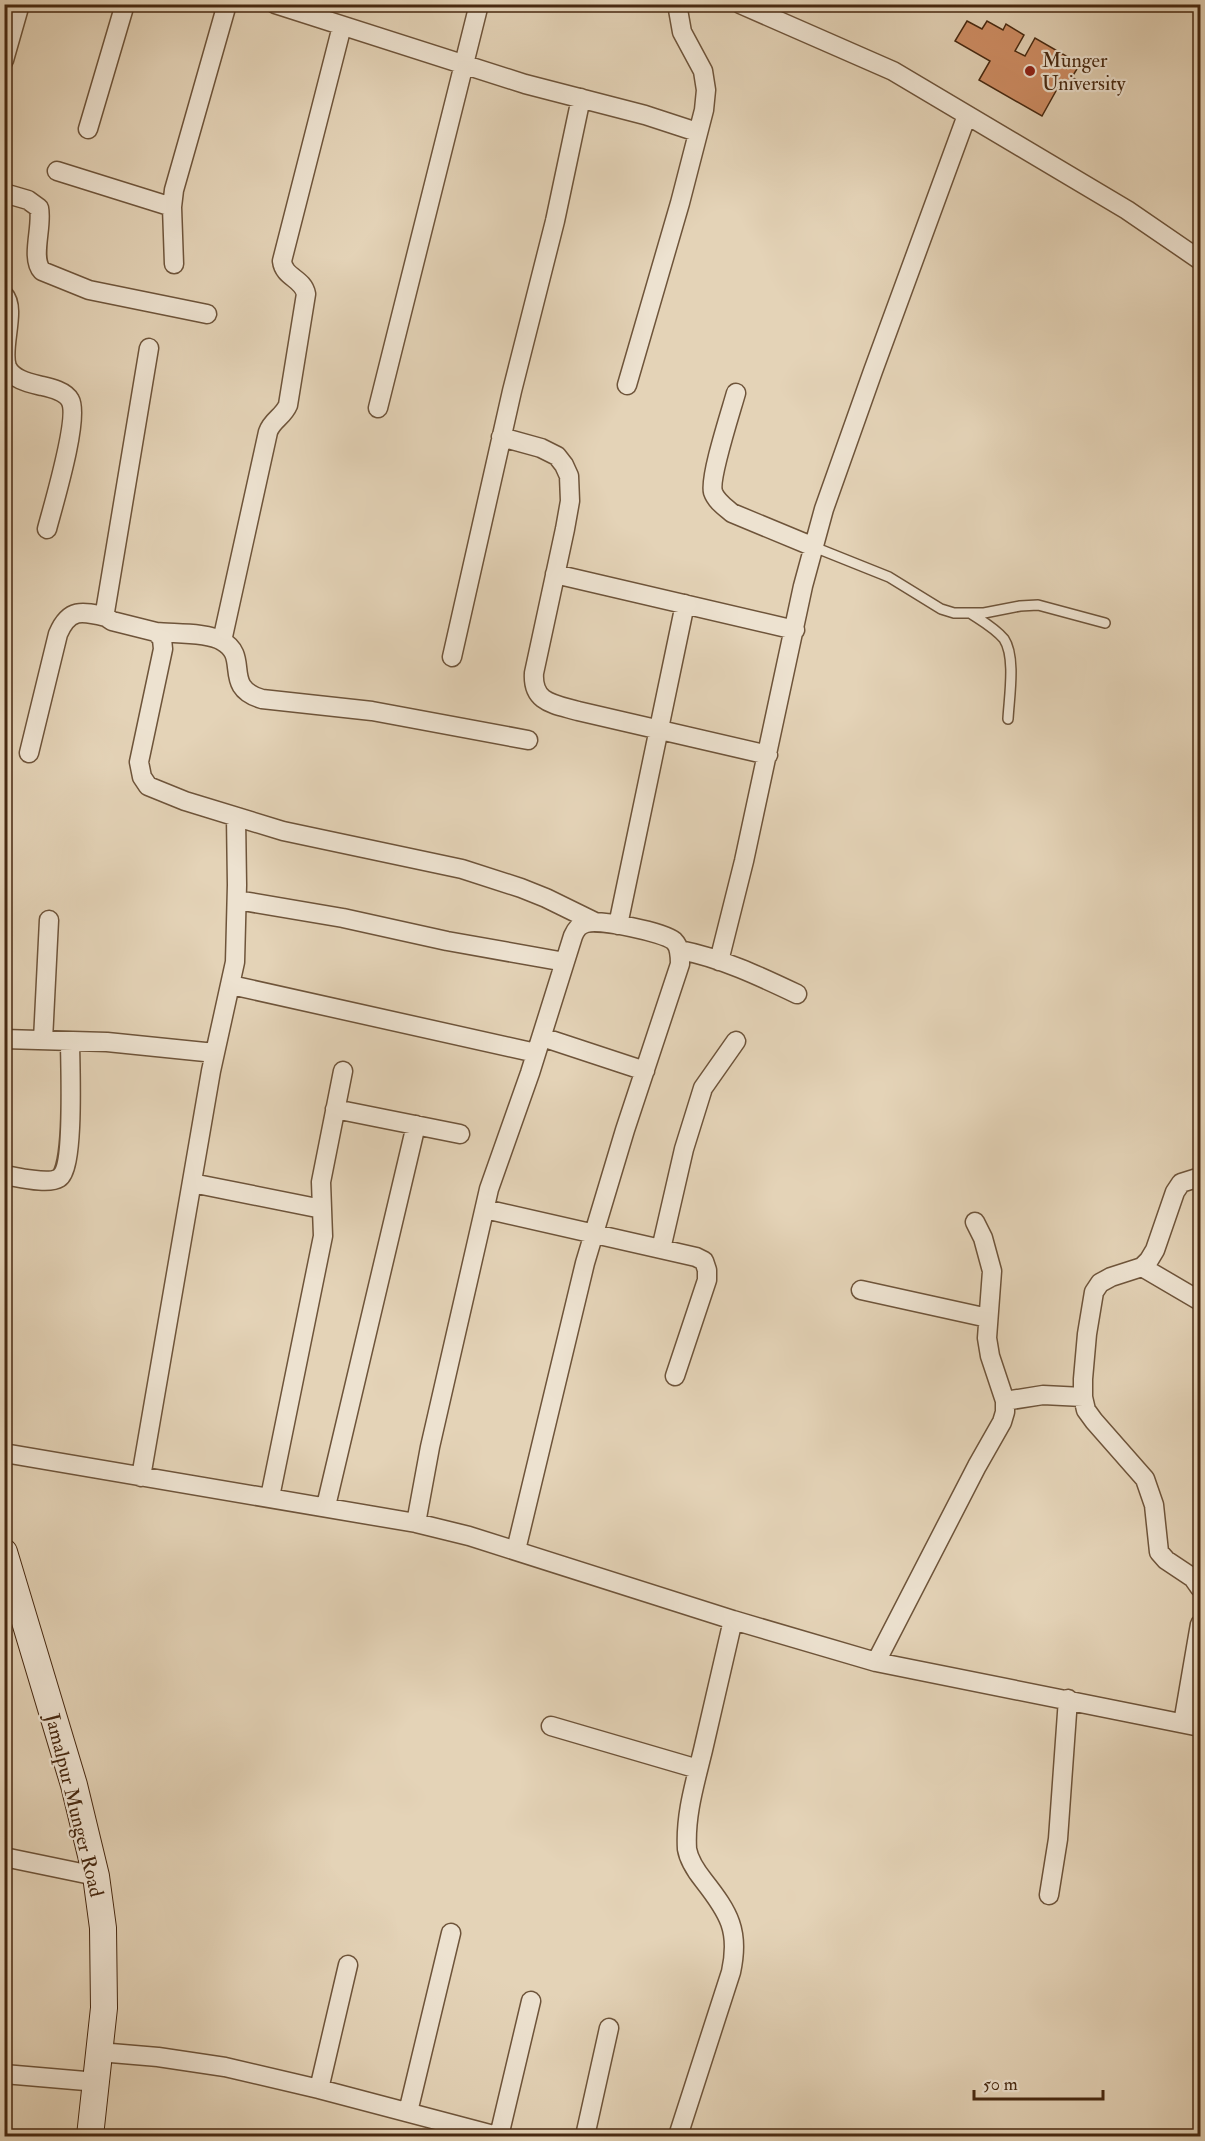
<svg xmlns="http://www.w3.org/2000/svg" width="1205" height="2141" font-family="'IM FELL Double Pica',serif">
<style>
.building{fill:#cf8e65;stroke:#472911;stroke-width:1.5}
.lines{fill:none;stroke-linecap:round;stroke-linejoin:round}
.lane-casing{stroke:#6e543a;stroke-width:12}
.street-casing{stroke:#6e543a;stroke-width:21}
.secondary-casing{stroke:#472911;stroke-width:28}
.lane{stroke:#ede2d0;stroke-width:9}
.street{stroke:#ede2d0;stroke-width:18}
.secondary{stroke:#ede2d0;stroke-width:26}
.poi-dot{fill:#8f2418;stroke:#ede2d0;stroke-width:2}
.labels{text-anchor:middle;stroke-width:4.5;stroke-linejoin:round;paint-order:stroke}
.poi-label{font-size:20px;fill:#472911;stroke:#ede2d0;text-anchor:start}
.street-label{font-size:20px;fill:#472911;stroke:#ede2d0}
</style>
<rect width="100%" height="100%" fill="#e4d3b7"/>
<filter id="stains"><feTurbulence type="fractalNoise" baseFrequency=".00333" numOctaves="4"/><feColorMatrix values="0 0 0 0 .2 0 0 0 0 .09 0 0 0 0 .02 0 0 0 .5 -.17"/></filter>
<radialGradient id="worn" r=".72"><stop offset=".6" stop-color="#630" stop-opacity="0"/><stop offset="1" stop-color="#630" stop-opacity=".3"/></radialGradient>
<path class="building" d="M967,21L982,29L987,21L1003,30L1006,24L1024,35L1015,51L1025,56L1035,38L1080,64L1072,77L1078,81L1073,89L1061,82L1042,116L979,80L990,61L955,41Z"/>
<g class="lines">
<g class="lane-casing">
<path id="lane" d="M814,547L889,577L941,609L954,613H984L1020,606L1038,605L1105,623
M970,613C982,621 995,628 1004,639C1016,657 1009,698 1008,719"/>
</g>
<g class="street-casing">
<path id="street" d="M275,4L525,84L645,115L697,132
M740,4L893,71L1127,210L1200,260
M4,60L20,4
M88,129L125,4
M57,171L172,207
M4,193L28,200L39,208C43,226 30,258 42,271L89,290L207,314
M174,264L172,207L174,190L227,4
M4,295C17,309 0,348 7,367C13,380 30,383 42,386C51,388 65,391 70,400C80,417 53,506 47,529
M149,348L105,612L106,617L112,621L156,632L162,639L163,649L139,762L142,777L148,786L185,801L283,831L462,869L521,888L546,898L595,922
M627,385L680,203L704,110L706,90L703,71L682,32L677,4
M736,393C731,411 709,478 713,492C716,501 725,507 732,513L814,547
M378,408L479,4
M501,437L541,448L557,456L564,465L569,476L570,501L565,529L534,673C532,703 554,704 578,711L768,755
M555,574L795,630
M156,632C173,634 207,632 222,641C251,657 221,687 262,699L372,711L528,740
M222,641L268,432C272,420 283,417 288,405L306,294C303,278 284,278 282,261L342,26
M452,657L512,391L555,221L581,98
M29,753L58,634C69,608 82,611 106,617
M237,900L343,918L447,941L565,962
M618,925L685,604
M680,950C721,958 759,976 797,994
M719,961L744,861L803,586L824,509L873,371L967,115
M231,985L536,1053
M542,1037L645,1071
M4,1039L107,1042L215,1053
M43,1040L49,920
M335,1109L460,1134
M4,1175C18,1177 48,1185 59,1178C75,1168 70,1063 70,1041
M1200,1177L1181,1183L1175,1192L1155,1250L1149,1260L1142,1267L1111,1277L1100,1283L1094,1292L1087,1334L1083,1379V1397L1086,1410L1094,1421L1145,1479L1154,1505L1159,1552L1166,1560L1193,1578L1200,1588
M192,1183L322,1209
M485,1209L696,1257L704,1261L707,1270V1280L675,1376
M661,1249L684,1149L703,1088L736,1041
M1142,1267L1200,1301
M861,1290L988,1318
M1005,1401L1043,1395L1083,1397
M4,1453L416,1523L469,1536L733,1620L876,1662L1200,1727
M141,1477L211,1071L235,962L237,885L236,817
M270,1497L323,1236L321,1182L343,1071
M326,1506L416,1125
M416,1523L430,1447L489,1189L530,1073L573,936C576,929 579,925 586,923C600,919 663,932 674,941C680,947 680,956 680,964L625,1130L585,1263L516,1550
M876,1662L977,1466L1002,1422L1005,1412V1401L990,1356L987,1338L992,1271L983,1238L975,1222
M1183,1723L1200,1624
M551,1726L698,1769
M4,1857L96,1876
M1049,1895L1058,1839L1068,1699
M99,2052L158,2057L225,2067L319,2089L497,2136
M4,2074L97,2082
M319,2089L348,1965
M408,2112L451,1933
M499,2136L531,2001
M585,2136L609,2028
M678,2136L731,1972C740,1931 729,1913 704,1881C696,1871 689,1861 687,1849C685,1815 695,1783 703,1750C713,1707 723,1663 733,1620"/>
</g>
<g class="secondary-casing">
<path id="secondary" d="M4,1552L74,1785L96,1876L103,1928L104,2008L90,2136"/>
</g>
<use href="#lane" class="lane"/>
<use href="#street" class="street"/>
<use href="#secondary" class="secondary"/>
</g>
<circle class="poi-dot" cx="1030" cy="71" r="6"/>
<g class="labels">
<g class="poi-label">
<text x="1042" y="67">Munger<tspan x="1042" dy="23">University</tspan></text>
</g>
<g class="street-label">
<text transform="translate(75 1805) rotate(76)" y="7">Jamalpur Munger Road</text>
</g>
</g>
<rect width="1205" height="2141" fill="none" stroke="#e4d3b7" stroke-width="24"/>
<rect x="6" y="6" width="1193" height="2129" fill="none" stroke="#472911" stroke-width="3"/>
<rect x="12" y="12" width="1181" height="2117" fill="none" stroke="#472911" stroke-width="1.5"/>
<path d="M974 2090v9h129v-9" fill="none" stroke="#472911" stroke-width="3"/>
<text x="983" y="2090" font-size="18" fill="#472911" stroke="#ede2d0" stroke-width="4.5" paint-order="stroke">50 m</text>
<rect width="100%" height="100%" filter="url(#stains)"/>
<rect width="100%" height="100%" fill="url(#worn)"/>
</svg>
